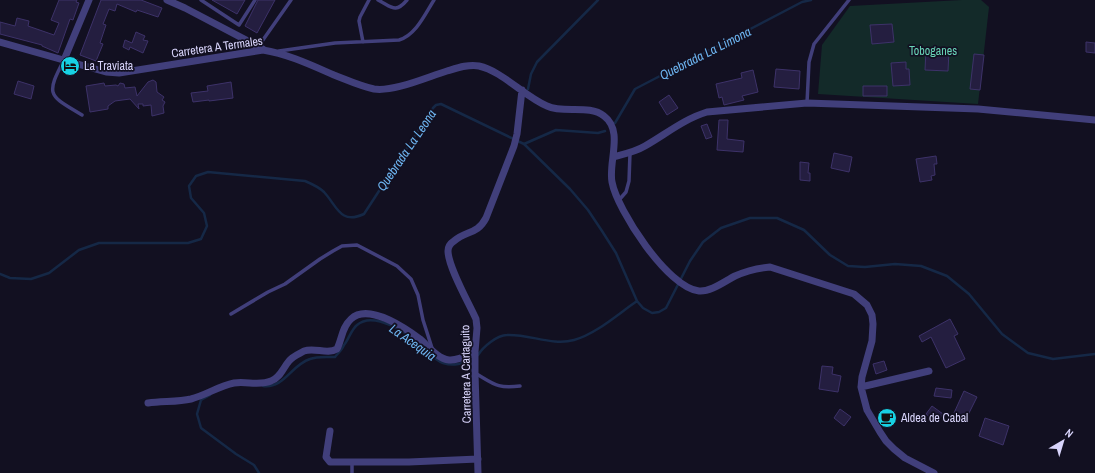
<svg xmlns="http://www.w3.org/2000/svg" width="1095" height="473" font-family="'Archivo Narrow',sans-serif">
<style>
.green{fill:#132a29}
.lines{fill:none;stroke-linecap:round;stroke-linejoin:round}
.stream{stroke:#152846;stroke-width:2.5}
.building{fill:#241e40;stroke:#3d3269}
.service{stroke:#413f7b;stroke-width:3.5}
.minor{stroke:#413f7b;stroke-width:7}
.labels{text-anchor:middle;stroke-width:3.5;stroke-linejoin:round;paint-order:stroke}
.street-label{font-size:12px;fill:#d8d4fb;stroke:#121021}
.park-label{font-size:12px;fill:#68d3b7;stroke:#121021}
.poi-label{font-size:12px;fill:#d8d4fb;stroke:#121021;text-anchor:start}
.water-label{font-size:13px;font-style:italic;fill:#6db4f0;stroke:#121021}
</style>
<rect width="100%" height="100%" fill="#121021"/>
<path class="green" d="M962,0H981L989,7L978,104L818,94L822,45L850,6Z"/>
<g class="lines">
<path class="stream" d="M528,89L531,74L537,62L598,0
M615,123L635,89L802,2L811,0
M524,144L556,130L598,133L605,131
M0,274L10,278L31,279L49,273L79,250L99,243H188L201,239L207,226L204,213L191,198L189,186L196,176L208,172L305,181C312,184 319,187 324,192C337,206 340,225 364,214L433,108L436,105L441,104L524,144L570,189L588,210L602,231L616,253L637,301L643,308L652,313L659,312L666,308L690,261L703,242L721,228L750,218H777L804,230L830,255L848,266L865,267L895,264L921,266L947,276L969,294L1002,334L1028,353L1053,359L1095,354
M478,355C483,347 497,335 507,335C530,334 552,346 574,340C596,334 618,314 637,301
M263,386C284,389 291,365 310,359C317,356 327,357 335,357C338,353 342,350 344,345C349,339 351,330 357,325C374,310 409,334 422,346C429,352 434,360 443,363C453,366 461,364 470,361
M210,395L201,400L197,414L201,428L236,454L254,465L259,473"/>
</g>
<path class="building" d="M59,0H77L76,2L79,3L73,20L70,19L58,53L42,46V45L0,34V22L15,26L17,18L29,21L28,26L54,35L59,23L51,20Z
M101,0H141L162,8L158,17L137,10L136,12L117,4L115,11L109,9L103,24L106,25L100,43L103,44L96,61L80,55Z
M212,0H245L237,14Z
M258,0H275L257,33L245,26Z
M892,24L894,42L872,44L870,25Z
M136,32L145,36L143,40L148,41L143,53L130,47L129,50L123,47L125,40L132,43Z
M1086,42L1095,43V53L1086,52Z
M926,49L949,50L948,71L925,70Z
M974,54L984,55L980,90L970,89Z
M906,62V69H909L910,85L893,86L891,63Z
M776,69L800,71L799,89L774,87Z
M753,70L758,92L742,96L744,100L724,105L722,97L719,98L716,84L742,78L741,73Z
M153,80L156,82L157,92L164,97L162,100L165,102L163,106L164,113L152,116L151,105L143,106V104H138L139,109L130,99L115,101L108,106V109L90,112L86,86L104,83L105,86L116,85L118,86L120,83L124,84L125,88L135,87L137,96L148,82Z
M18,81L34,86L31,99L14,94Z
M231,82L233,98L209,101V100L193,102L191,93L208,91L207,86Z
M863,86H887V96H863Z
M669,95L678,108L667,115L659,102Z
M719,120H728L727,139L744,141L743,152L717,150Z
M707,124L712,137L706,139L701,126Z
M834,153L852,157L849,172L831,168Z
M936,156L937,164H934L935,175L931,176L932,180L920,182L916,159Z
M800,162L809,163L808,173H810V181L800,180Z
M950,319L958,334L954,336L965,359L946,368L931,337L922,342L919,336Z
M884,361L887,370L876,374L873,364Z
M822,366L833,367L832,374L841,376L838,392L819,389Z
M936,388L952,390L951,398L934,396Z
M964,391L977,397L966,419L954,413Z
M932,406L943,414L937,422L926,414Z
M840,409L851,417L844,426L834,418Z
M985,418L1009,426L1003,445L979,436Z"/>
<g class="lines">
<path class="service" d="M201,0L239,25L255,0
M378,0C392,7 395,14 407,0
M363,42L359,21L360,17L369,0
M258,47L291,0
M279,51L335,43L399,40C416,35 425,14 434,0
M64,60C45,96 49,95 82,115
M807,103L809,62L814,44L849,0
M619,200L626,192L629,181L630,153
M231,314L268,292L285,284L320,259L333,251L342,246L357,245L397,266L411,279L418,295L423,320L432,348
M475,373C494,384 497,389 520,386
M352,473V463"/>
<path class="minor" d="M167,0L185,8L263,49
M0,42L106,72L119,73L263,50C288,54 311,65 334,75C347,80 360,86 374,89C394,92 427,77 447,71C457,68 468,64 479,66C502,71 525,97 547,106C564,114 589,104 604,116C624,131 608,162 612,182C617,210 668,288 699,291C711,292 725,281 735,276C746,271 758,268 770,267L854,294L867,305L872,315L873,324L872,341L862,377L861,387L867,410L880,432L886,441L894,449L905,458L934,473
M64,60L89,0
M613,157C624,154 635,152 645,146C666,134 684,119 707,112L807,103L978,109L1095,120
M861,387L929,371
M148,403C162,401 178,402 191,399C206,395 219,386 234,383C246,381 260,386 271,381C280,378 283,368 289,361C293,356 299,354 304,351C315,347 327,355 337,349C342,339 342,327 351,319C368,303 405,328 420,339C428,346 438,359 449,360C458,361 468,355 475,352
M330,431L326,457L330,462H409L478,459
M478,473L475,373V352L477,328L476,319C469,303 448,267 448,251C448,247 451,243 454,241C467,230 477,235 486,218L514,146L517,134L522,90"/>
</g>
<defs>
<g id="hotel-disc" transform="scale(1)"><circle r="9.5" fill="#17d1e3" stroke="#121021"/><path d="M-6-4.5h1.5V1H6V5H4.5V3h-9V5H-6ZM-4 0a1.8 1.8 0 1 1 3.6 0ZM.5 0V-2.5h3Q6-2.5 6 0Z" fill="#111"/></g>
<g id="cafe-disc" transform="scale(1)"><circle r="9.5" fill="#17d1e3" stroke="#121021"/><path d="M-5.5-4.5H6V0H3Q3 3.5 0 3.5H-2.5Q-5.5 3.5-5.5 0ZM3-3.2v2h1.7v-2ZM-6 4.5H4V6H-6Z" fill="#111"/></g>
</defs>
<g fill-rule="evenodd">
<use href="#hotel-disc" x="70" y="66"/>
<use href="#cafe-disc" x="887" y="418"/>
</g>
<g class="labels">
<g class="street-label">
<text transform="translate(217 47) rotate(-8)" y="4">Carretera A Termales</text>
<text transform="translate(466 374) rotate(-91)" y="4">Carretera A Cartaguito</text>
</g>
<g class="park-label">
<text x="933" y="55">Toboganes</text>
</g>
<g class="poi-label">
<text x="84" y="70">La Traviata</text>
<text x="901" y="422">Aldea de Cabal</text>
</g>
<g class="water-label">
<text transform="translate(705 53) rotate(-27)" y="5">Quebrada La Limona</text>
<text transform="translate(406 150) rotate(-56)" y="5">Quebrada La Leona</text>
<text transform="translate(413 342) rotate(35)" y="5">La Acequia</text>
</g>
</g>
<g transform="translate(1063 441) rotate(38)" stroke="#121021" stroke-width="3" paint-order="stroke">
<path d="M0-3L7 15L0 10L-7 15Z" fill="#d8d4fb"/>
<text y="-6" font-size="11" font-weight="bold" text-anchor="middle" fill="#d8d4fb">N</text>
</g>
</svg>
